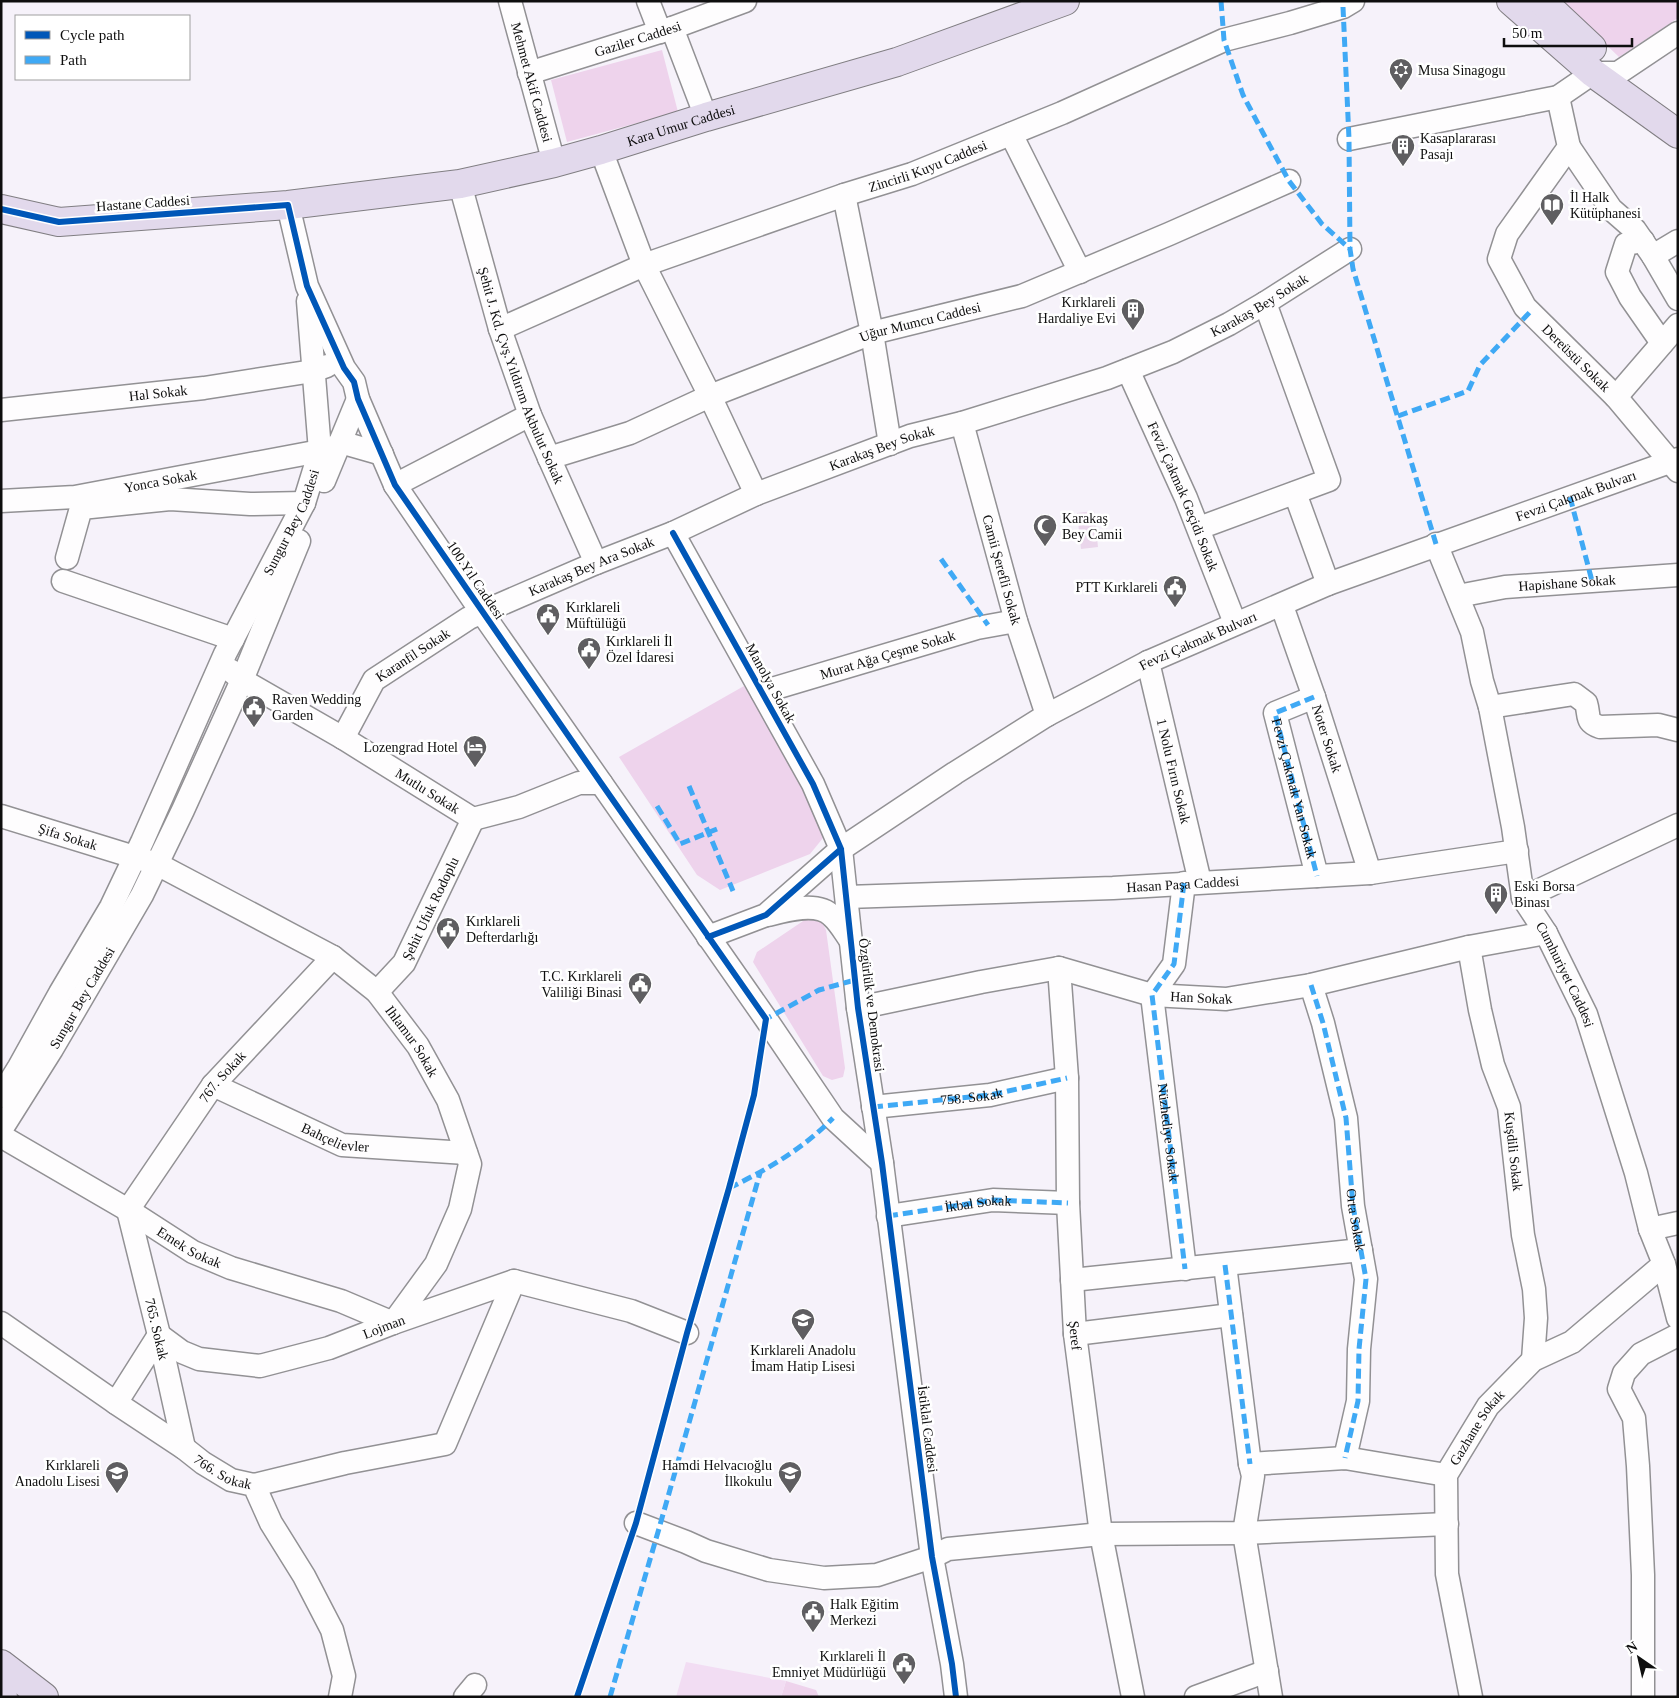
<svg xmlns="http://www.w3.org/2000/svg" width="1679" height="1698" font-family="'Times New Roman',serif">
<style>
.green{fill:#eed3ec}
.cemetery{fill:#ead6eb}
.pitch{fill:#f2ddf3}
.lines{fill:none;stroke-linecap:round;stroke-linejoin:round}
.minor-casing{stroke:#929194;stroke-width:25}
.major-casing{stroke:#807e82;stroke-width:30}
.minor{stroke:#fefdfe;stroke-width:22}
.major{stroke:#e2d9ec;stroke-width:28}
.quiet{stroke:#3fa9f5;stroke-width:5;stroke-dasharray:10 5;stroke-linecap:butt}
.cycleway-casing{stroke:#fff;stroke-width:9}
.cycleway{stroke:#0057b8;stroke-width:6}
.labels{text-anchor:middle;stroke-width:5;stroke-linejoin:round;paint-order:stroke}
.street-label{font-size:14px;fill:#0e0e0e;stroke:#fff}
.poi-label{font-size:14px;fill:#0e0e0e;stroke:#fff;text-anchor:start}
</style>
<rect width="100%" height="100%" fill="#f6f2fa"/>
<path class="green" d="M1561,1H1678V18L1619,57Z
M662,50L678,112L567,142L551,80Z
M744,686C772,731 812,785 823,838L810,854L720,890L697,875L619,757Z
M809,917L820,919L826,930L845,1068L843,1077L832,1080L823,1076L753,962L757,952Z
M786,1681L816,1690L819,1697H781Z"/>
<path class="cemetery" d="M1094,511L1098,547L1081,549L1077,513Z"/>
<path class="pitch" d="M686,1662L786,1681L781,1697H676Z"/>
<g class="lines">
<g class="minor-casing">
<g id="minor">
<path id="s1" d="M510,1L554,163"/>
<path d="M648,1L660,32"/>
<path d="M672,28L706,117"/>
<path id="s2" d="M529,73L672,28L745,1"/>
<path id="s3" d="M1558,97L1569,147L1507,234L1499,259L1525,307L1616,397L1678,471"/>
<path d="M1011,134L1080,272"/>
<path d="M1349,139L1558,97L1593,73H1618L1678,33"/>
<path d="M1569,147L1611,209L1635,230L1653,256"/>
<path d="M601,150L644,265L710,396L756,494"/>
<path id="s4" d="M460,184L500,329L530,415L596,563"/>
<path d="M844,195L872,333L890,444"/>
<path d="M288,205L307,286L344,368L354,382L358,399L395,485L485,617L766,1019L833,1118L882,1163"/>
<path d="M1643,241L1626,244L1617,272L1630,297L1662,343"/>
<path d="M1678,241L1653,256L1678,299"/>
<path id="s5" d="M500,329L644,265L844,195L912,174L1062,113L1224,40L1290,23L1343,7L1353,1"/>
<path id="s6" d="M1128,370L1186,498L1235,623"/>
<path d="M1616,397L1678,325"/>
<path id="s7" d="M1,410L204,388L313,371L327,366"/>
<path id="s8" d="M962,423L1016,621L1047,715"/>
<path d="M340,442L382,454"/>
<path id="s9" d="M549,458L630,433L710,396L872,333L1022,296L1169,234L1289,181"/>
<path d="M324,481L358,399"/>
<path d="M395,485L530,415"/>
<path d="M1295,493L1328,584"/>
<path id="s10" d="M1,501L75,497L320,451"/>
<path d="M1199,528L1329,480L1265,303"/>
<path d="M673,533L813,784L841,849L858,1008L882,1163L932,1557L952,1664L956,1697"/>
<path id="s11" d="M1436,544L1472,632L1482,681L1490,707L1513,827L1523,898L1546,933L1586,1014L1636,1173L1650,1229L1664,1264L1678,1318"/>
<path d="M67,558L81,508L170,499L250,504L304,503"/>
<path d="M63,581L233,639"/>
<path id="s12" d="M1458,596L1505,587L1678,575"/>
<path id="s13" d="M1282,606L1314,697L1370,873"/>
<path id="s14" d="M1148,662L1200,882"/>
<path id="s15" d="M230,670L242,680L343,738L473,819L519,807L579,783H601"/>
<path id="s16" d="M762,692L977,628L1016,621"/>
<path id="s17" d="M1314,697L1275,713L1317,876"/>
<path d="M1490,707L1574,694L1586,703C1590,716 1585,722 1600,727L1658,725L1678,730"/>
<path id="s18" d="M343,738L374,680L469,618L596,563L673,533L756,494L910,436L962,423L1107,378L1173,352L1229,324L1265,303L1350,249"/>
<path id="s19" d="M1,816L157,864L333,957L377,992L418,1046L448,1100L470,1164L460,1209L436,1264L393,1323"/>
<path id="s20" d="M1184,883L1174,964L1152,995L1185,1269"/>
<path id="s21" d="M847,897L1113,888L1370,873L1517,851"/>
<path d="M1523,898L1678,825"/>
<path d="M768,915C786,910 818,901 832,916C840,923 845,933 851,941"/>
<path id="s22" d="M708,937L766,915L841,849L955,773L1047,715L1148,662L1328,584L1678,459"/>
<path id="s23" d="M1469,947L1480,1010L1493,1065L1509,1107L1523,1235L1534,1289L1536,1318L1533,1360"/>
<path id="s24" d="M1059,968L1067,1078L1068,1203L1075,1334L1101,1534L1133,1697"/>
<path d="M1311,985L1323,1023L1346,1118L1353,1206L1366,1279L1359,1349L1358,1401L1345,1458"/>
<path id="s25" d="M377,992L404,963L473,819"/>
<path id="s26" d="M858,1008L981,982L1059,968L1152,995L1226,999L1311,985L1469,947L1546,933"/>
<path id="s27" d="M213,1085L342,1145L466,1153"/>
<path id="s28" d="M1,1096L19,1067L60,993L111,907L142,842L225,654L304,503L320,451L308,301"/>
<path d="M873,1107L990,1095L1067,1078"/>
<path id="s29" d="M1,1130L52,1049L142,895L183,810L242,680L299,541"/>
<path id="s30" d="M1,1136L128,1210L193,1252L231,1268L341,1301L393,1323"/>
<path d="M888,1216L993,1200L1068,1203"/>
<path d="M1650,1229L1678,1223"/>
<path d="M1225,1265L1250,1464"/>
<path d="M1072,1280L1361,1250"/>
<path id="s31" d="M1,1323L116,1403L184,1448L203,1463L231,1480L254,1485L271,1523L304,1576L332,1630L344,1676L340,1697"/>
<path d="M1075,1334L1231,1315"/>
<path id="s32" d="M116,1403L159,1335L182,1352L199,1359L260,1366L329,1348L393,1323L514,1281L631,1311L687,1333"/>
<path id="s33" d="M184,1448L159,1335L128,1210L213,1085L333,957"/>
<path d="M254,1485L345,1463L445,1444L514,1281"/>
<path d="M636,1523L686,1542L706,1551L769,1570L824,1578L877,1575L932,1557L948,1549L1101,1534L1244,1533L1447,1524"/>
<path d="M465,1697L475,1685"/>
<path d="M1196,1697L1267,1671"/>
<path d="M1271,1697L1244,1533L1253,1476L1250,1464L1345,1458L1446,1475"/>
<path id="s34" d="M1471,1697L1447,1574L1446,1475L1488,1406L1533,1360L1572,1342L1664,1264"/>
<path d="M1643,1697V1575L1638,1466L1634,1418L1619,1389L1624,1373L1641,1354L1678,1335"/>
</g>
</g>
<g class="major-casing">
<g id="major">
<path d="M1511,1L1593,73L1678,134"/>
<path d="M1542,1L1592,48"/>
<path id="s35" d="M1,209L59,222L288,205L460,184L554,163L601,150L706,117L897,62L1065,1"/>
<path d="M1,1664L44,1697"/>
<path d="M1,1695L3,1697"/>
</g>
</g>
<use href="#minor" class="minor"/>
<use href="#major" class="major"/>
<g class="quiet">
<path d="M1221,1L1224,40L1243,95L1263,133L1289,181L1322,224L1350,249"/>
<path d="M1343,7L1349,139L1350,249L1353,269L1436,544"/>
<path d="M1398,416L1468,391L1480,365L1530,312"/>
<path d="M1570,497L1592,581"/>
<path d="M941,559L988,625"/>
<path d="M1314,697L1275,713L1317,876"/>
<path d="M689,786L733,891"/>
<path d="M657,806L680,844L717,829"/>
<path d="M1184,883L1174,964L1152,995L1185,1269"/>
<path id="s36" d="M1311,985L1323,1023L1346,1118L1353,1206L1366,1279L1359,1349L1358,1401L1345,1458"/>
<path d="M765,1023L766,1019L819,990L855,980"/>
<path id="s37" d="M873,1107L990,1095L1067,1078"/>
<path d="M729,1188C767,1170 804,1148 833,1118"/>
<path id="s38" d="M888,1216L993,1200L1068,1203"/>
<path d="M1225,1265L1250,1464"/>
<path d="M610,1697L658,1532L760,1173"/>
</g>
<g class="cycleway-casing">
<path id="cycleway" d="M1,209L59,222L288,205L307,286L344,368L354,382L358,399L395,485L601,783L766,1019L754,1095L729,1188L687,1333L636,1523L577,1697
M673,533L813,784L841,849L858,1008L882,1163L932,1557L952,1664L956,1697
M708,937L766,915L841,849"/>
</g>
<use href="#cycleway" class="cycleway"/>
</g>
<defs>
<g id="synagogue-pin" transform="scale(1.25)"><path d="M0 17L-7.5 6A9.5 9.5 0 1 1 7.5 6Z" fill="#5f5e61" stroke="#fff"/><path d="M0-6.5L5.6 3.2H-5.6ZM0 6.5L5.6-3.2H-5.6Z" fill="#fff"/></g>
<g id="building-pin" transform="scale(1.25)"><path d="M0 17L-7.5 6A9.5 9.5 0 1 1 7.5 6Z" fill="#5f5e61" stroke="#fff"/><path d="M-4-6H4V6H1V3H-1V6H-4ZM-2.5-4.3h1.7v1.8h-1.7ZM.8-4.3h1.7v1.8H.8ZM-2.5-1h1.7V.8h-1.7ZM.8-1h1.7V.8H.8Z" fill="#fff"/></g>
<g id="library-pin" transform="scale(1.25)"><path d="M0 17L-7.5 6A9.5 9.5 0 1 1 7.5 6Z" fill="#5f5e61" stroke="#fff"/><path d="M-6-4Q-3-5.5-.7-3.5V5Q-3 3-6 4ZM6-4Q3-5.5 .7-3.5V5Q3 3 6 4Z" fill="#fff"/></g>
<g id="mosque-pin" transform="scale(1.25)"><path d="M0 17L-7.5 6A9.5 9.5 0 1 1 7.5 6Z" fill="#5f5e61" stroke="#fff"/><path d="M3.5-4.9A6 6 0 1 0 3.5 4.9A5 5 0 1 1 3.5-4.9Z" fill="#fff"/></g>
<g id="civic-pin" transform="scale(1.25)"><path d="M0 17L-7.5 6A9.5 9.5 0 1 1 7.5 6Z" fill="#5f5e61" stroke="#fff"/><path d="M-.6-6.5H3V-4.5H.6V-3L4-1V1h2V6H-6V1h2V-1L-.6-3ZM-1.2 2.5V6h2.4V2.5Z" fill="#fff"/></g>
<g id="hotel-pin" transform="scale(1.25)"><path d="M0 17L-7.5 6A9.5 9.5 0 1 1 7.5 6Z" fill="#5f5e61" stroke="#fff"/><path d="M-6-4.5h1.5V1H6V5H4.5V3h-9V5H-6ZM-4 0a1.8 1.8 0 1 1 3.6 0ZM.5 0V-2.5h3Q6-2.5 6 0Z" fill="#fff"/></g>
<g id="school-pin" transform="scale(1.25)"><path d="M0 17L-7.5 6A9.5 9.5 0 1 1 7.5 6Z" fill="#5f5e61" stroke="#fff"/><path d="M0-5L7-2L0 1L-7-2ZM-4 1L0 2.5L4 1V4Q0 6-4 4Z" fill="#fff"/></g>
</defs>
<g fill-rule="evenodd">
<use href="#synagogue-pin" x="1401" y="70"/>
<use href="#building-pin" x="1403" y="146"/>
<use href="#library-pin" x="1552" y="205"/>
<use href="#building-pin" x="1133" y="310"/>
<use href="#mosque-pin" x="1045" y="526"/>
<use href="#civic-pin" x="1175" y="587"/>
<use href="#civic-pin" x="548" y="615"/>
<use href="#civic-pin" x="589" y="649"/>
<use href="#civic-pin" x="254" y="707"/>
<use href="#hotel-pin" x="475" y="747"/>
<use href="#building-pin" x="1496" y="894"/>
<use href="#civic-pin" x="448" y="929"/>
<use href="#civic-pin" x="640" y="984"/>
<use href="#school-pin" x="803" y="1320"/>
<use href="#school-pin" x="117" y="1473"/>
<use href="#school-pin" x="790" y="1473"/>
<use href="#civic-pin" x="813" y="1612"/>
<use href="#civic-pin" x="904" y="1664"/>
</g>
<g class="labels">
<g class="street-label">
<text dy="5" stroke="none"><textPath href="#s2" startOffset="114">Gaziler Caddesi</textPath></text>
<text dy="5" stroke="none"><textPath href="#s1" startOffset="84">Mehmet Akif Caddesi</textPath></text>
<text dy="5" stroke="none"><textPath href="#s35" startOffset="691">Kara Umur Caddesi</textPath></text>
<text dy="5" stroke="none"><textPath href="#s5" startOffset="458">Zincirli Kuyu Caddesi</textPath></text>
<text transform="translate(143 203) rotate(-4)" y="5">Hastane Caddesi</text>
<text dy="5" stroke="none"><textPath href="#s18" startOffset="1031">Karakaş Bey Sokak</textPath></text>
<text dy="5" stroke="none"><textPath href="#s9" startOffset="396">Uğur Mumcu Caddesi</textPath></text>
<text dy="5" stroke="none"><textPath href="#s3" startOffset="311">Dereüstü Sokak</textPath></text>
<text dy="5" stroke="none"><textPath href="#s4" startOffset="201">Şehit J. Kd. Çvş.Yıldırım Akbulut Sokak</textPath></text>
<text dy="5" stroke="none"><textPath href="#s7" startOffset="158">Hal Sokak</textPath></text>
<text dy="5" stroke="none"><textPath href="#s18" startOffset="626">Karakaş Bey Sokak</textPath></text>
<text dy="5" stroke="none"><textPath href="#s10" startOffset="161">Yonca Sokak</textPath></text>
<text dy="5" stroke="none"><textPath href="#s22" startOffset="981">Fevzi Çakmak Bulvarı</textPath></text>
<text dy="5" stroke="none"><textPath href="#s6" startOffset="138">Fevzi Çakmak Geçidi Sokak</textPath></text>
<text dy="5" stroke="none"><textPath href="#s28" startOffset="644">Sungur Bey Caddesi</textPath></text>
<text dy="5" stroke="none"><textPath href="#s18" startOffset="312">Karakaş Bey Ara Sokak</textPath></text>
<text dy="5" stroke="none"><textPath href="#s8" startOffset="152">Camii Şerefli Sokak</textPath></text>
<text transform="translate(476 580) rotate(56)" y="5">100.Yıl Caddesi</text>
<text dy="5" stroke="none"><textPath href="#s12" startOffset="110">Hapishane Sokak</textPath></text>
<text dy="5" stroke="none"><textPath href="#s22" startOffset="576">Fevzi Çakmak Bulvarı</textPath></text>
<text dy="5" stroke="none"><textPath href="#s16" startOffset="131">Murat Ağa Çeşme Sokak</textPath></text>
<text dy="5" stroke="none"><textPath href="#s18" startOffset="112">Karanfil Sokak</textPath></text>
<text transform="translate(771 683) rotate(61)" y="5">Manolya Sokak</text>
<text dy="5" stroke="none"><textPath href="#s13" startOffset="140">Noter Sokak</textPath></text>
<text dy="5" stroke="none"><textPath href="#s14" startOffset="112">1 Nolu Fırın Sokak</textPath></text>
<text dy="5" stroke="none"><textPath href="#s17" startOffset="120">Fevzi Çakmak Yan Sokak</textPath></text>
<text dy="5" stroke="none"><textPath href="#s15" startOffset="232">Mutlu Sokak</textPath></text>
<text dy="5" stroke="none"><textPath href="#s19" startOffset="70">Şifa Sokak</textPath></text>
<text dy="5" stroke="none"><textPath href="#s21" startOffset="336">Hasan Paşa Caddesi</textPath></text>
<text dy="5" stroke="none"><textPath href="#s25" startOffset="100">Şehit Ufuk Rodoplu</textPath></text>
<text dy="5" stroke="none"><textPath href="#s11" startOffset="454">Cumhuriyet Caddesi</textPath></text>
<text dy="5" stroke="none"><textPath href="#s26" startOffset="351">Han Sokak</textPath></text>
<text dy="5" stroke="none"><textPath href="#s29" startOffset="155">Sungur Bey Caddesi</textPath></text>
<text transform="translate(872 1005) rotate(83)" y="5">Özgürlük ve Demokrasi</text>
<text dy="5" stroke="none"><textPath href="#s19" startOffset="479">Ihlamur Sokak</textPath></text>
<text dy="5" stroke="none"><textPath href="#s33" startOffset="408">767. Sokak</textPath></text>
<text dy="5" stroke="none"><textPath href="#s37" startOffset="99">758. Sokak</textPath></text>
<text dy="5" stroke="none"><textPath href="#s20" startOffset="258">Nüzhediye Sokak</textPath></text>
<text dy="5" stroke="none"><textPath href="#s27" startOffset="134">Bahçelievler</textPath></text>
<text dy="5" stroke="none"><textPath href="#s23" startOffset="210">Kuşdili Sokak</textPath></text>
<text dy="5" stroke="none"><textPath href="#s38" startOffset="91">İkbal Sokak</textPath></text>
<text dy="5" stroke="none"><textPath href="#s36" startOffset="240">Orta Sokak</textPath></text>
<text dy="5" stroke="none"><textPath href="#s30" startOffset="219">Emek Sokak</textPath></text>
<text dy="5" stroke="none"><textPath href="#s32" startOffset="319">Lojman</textPath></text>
<text transform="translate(157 1329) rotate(77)" y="5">765. Sokak</text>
<text dy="5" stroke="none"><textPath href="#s24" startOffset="368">Şeref</textPath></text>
<text dy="5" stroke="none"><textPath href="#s34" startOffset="281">Gazhane Sokak</textPath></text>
<text transform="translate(928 1429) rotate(83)" y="5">İstiklal Caddesi</text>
<text dy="5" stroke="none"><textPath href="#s31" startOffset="268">766. Sokak</textPath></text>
</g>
<g class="poi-label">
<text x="1418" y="75">Musa Sinagogu</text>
<text x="1420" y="143">Kasaplararası<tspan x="1420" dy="16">Pasajı</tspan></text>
<text x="1570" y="202">İl Halk<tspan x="1570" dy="16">Kütüphanesi</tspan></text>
<text x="1116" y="307" text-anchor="end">Kırklareli<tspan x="1116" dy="16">Hardaliye Evi</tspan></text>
<text x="1062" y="523">Karakaş<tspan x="1062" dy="16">Bey Camii</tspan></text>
<text x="1158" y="592" text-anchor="end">PTT Kırklareli</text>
<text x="566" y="612">Kırklareli<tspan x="566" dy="16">Müftülüğü</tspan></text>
<text x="606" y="646">Kırklareli İl<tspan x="606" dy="16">Özel İdaresi</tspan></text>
<text x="272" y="704">Raven Wedding<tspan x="272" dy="16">Garden</tspan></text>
<text x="458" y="752" text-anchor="end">Lozengrad Hotel</text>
<text x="1514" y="891">Eski Borsa<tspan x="1514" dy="16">Binası</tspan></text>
<text x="466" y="926">Kırklareli<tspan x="466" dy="16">Defterdarlığı</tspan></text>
<text x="622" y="981" text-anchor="end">T.C. Kırklareli<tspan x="622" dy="16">Valiliği Binasi</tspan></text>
<text x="803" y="1355" text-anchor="middle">Kırklareli Anadolu<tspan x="803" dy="16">İmam Hatip Lisesi</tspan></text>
<text x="100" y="1470" text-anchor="end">Kırklareli<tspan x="100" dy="16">Anadolu Lisesi</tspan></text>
<text x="772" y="1470" text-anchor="end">Hamdi Helvacıoğlu<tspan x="772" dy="16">İlkokulu</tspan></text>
<text x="830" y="1609">Halk Eğitim<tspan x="830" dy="16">Merkezi</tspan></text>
<text x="886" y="1661" text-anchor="end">Kırklareli İl<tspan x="886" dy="16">Emniyet Müdürlüğü</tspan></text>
</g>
</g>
<rect width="1679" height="1698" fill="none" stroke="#0e0e0e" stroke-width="5"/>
<rect x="15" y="15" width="175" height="65" fill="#ffffff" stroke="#9f9f9f"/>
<rect x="25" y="31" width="25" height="8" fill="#0057b8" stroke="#9f9f9f"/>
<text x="60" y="40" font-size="15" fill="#0e0e0e">Cycle path</text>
<rect x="25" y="56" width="25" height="8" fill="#3fa9f5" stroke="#9f9f9f"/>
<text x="60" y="65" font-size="15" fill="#0e0e0e">Path</text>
<g transform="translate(1639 1658) rotate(326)" stroke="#ffffff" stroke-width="4" paint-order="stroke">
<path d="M0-4L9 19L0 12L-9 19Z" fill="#0e0e0e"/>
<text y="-8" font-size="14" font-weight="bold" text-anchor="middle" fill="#0e0e0e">N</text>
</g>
<path d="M1504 38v8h128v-8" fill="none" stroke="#0e0e0e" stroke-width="2.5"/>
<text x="1512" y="38" font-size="15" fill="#0e0e0e" stroke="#ffffff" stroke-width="4" paint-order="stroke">50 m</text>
</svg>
